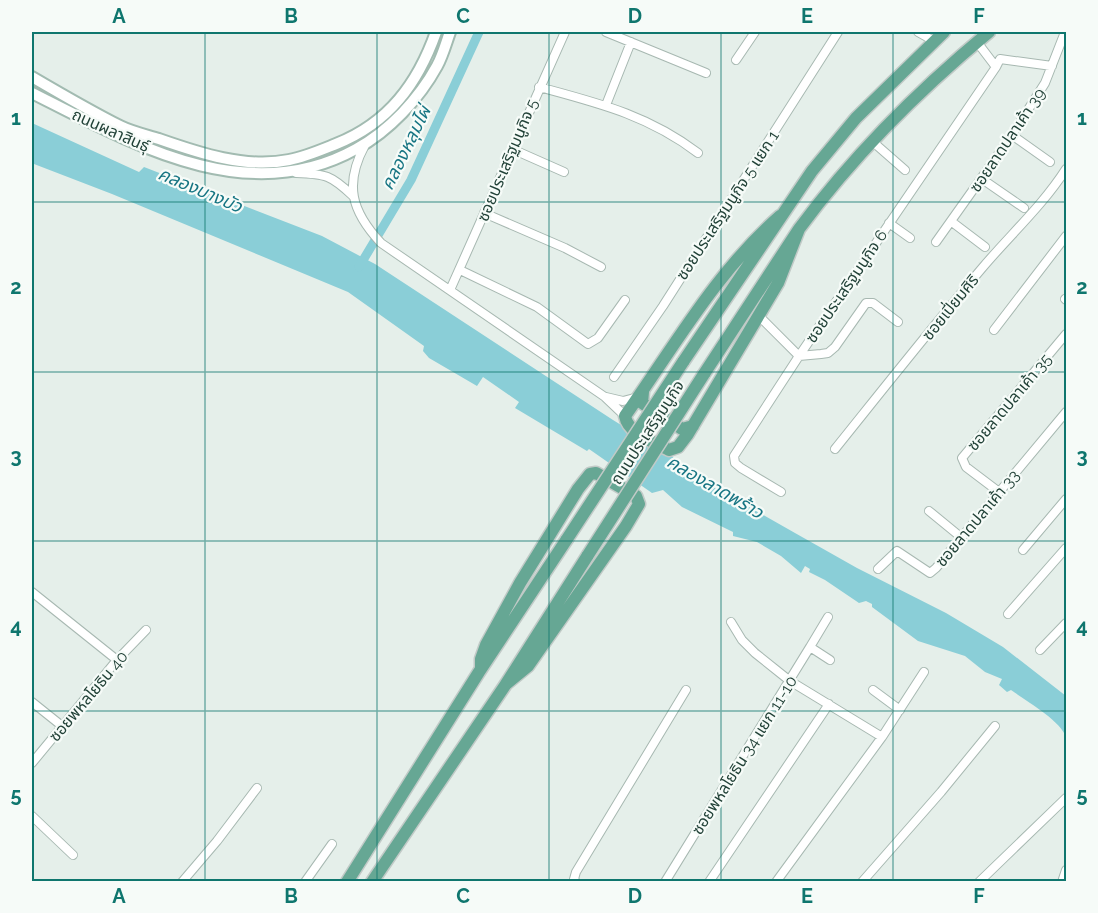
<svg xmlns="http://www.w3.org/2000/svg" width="1098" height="913" font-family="Raleway,'Noto Sans Thai',sans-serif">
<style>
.water{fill:#8aced7}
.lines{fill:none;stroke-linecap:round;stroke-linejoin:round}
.canal{stroke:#8aced7;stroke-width:9}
.street-casing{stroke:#a7b8b1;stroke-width:10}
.secondary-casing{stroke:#a2bbb1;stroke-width:14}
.primary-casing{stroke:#c1cac7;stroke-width:15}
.street{stroke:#fff;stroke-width:8}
.secondary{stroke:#fff;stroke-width:10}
.primary{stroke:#66a794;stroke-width:12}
.primary-bridge-casing{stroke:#c1cac7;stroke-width:15;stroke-linecap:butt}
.primary-bridge{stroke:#66a794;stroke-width:12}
.grid{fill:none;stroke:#0f766e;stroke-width:1.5;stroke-opacity:0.55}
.labels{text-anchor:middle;stroke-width:4.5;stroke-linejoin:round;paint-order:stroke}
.street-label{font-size:16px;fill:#224238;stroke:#f6fbf8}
.water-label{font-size:18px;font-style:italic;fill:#177583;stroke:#f6fbf8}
.neatline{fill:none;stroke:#0f766e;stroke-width:2}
.grid-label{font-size:20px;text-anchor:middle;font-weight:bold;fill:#0f766e}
</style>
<rect width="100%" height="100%" fill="#e5efea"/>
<path class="water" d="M32,123L139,172L144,167L322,236L375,264L613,420L673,457L674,460L710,485L795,533L857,568L946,613L1003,647L1066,696V737C1060,720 1026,701 1011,690L1007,692L999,685L1002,679L985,672L965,656L918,641L872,607V604L866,601L859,603L825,580L809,572L810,569L805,566L801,573L781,556L757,542L733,536V532L682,507L663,490L652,493L589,449L587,451L515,408L519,402L483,377L477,386L429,358L423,351L424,346L348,292L112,194L34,164L32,162Z"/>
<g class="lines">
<path class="canal" d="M359,267L411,180L479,32"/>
<g class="street-casing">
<path id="street" d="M606,32L706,73
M918,32L934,41
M736,60L755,32
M996,67L1000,59L1052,66
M539,87C598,103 648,115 698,153
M606,105L631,42
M1012,135L1050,162
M873,142L905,170
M365,145C344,184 351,211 381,243L605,397L625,416
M512,149L564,172
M296,173C326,174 331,175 353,196
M982,179L1024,208
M484,213L565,248L601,267
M952,222L985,247
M889,223L910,238
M936,242L1012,135L1045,83L1065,32
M460,270L537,307L588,344L598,338L625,300
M450,290L565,32
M1065,299L1066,300
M759,316L799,356L821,354L828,353L835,347L866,303H873L898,322
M994,330L1066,236
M614,377L663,306L838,32
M606,397L623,401L638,397
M835,449C884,388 933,326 983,267C1011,234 1043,205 1066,169
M781,492L741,468L735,463L734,456L799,356L996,67L977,42
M999,492L966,467L962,458L1066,334
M929,511L962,538
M1023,550L1066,499
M878,569L897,551L930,573L936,568L1066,412
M32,592L117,660
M1008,614L1066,548
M731,622L742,640L755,653L790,681L882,737L924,672
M810,647L828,617
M1040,650L1066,623
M873,690L900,710
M32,702L62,726
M32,763L117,660L146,630
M32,816L73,855
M182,882L217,841L257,788
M305,882L332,844
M576,882L574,879L576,872L686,690
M665,882L810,647L830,660
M709,882L829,704
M776,882L882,737
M862,882L941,792L995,726
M979,882L1066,798
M1062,882L1066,870"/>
</g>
<g class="secondary-casing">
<path id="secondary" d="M32,77C61,94 90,111 120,126C132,132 146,135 159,139C199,153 246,169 289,160C305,157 321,150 336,144C389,123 418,83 436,32
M32,93C131,143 247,210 356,149C389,131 419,99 437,66C443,55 446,43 450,32"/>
</g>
<g class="primary-casing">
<path id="primary" d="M780,216C716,272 674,347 625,416C628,434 654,442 669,450L678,447L688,434L778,283L799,229
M683,362L812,171L856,118L944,32
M704,374L799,229C853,156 919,90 989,32
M643,392L642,403L682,429L693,426
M481,669V659L486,645L520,583L578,489L590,474L596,473L636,496L639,504L626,526L528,666L506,684
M347,882L479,672L567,539
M372,882L506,684L588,555"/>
</g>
<use href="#street" class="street"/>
<use href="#secondary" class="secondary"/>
<use href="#primary" class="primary"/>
<g class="primary-bridge-casing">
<path id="primary-bridge" d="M567,539L683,362
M588,555L704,374"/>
</g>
<use href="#primary-bridge" class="primary-bridge"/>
</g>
<path class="grid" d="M205,32V882M377,32V882M549,32V882M721,32V882M893,32V882M32,202H1066M32,372H1066M32,541H1066M32,711H1066"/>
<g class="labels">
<g class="street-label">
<text transform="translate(111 130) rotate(24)" y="6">ถนนผลาสินธุ์</text>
<text transform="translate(1007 140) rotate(-56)" y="6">ซอยลาดปลาเค้า 39</text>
<text transform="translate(507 160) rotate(-67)" y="6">ซอยประเสริฐมนูกิจ 5</text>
<text transform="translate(727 205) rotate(-57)" y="6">ซอยประเสริฐมนูกิจ 5 แยก 1</text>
<text transform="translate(846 286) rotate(-56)" y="6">ซอยประเสริฐมนูกิจ 6</text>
<text transform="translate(950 307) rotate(-51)" y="6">ซอยเปี่ยมศิริ</text>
<text transform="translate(1009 402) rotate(-50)" y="6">ซอยลาดปลาเค้า 35</text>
<text transform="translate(647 432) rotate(-57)" y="6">ถนนประเสริฐมนูกิจ</text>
<text transform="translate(977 518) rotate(-50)" y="6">ซอยลาดปลาเค้า 33</text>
<text transform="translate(88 696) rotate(-50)" y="6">ซอยพหลโยธิน 40</text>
<text transform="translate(744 755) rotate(-58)" y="6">ซอยพหลโยธิน 34 แยก 11-10</text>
</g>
<g class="water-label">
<text transform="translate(406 148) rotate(-64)" y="6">คลองหลุมไผ่</text>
<text transform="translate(200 190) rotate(23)" y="6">คลองบางบัว</text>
<text transform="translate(715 487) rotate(30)" y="6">คลองลาดพร้าว</text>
</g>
</g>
<rect width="1098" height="913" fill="none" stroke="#f6fbf8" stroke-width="66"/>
<rect x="33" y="33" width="1032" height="847" class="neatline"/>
<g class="grid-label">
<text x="119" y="23">A</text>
<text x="291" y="23">B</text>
<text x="463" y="23">C</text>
<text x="635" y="23">D</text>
<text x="807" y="23">E</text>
<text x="979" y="23">F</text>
<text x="16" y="125">1</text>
<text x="1082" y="125">1</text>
<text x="16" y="294">2</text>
<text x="1082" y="294">2</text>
<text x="16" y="463">3</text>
<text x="1082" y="463">3</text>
<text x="16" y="633">4</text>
<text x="1082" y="633">4</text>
<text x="16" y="802">5</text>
<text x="1082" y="802">5</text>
<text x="119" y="903">A</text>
<text x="291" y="903">B</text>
<text x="463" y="903">C</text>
<text x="635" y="903">D</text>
<text x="807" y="903">E</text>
<text x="979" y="903">F</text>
</g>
</svg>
